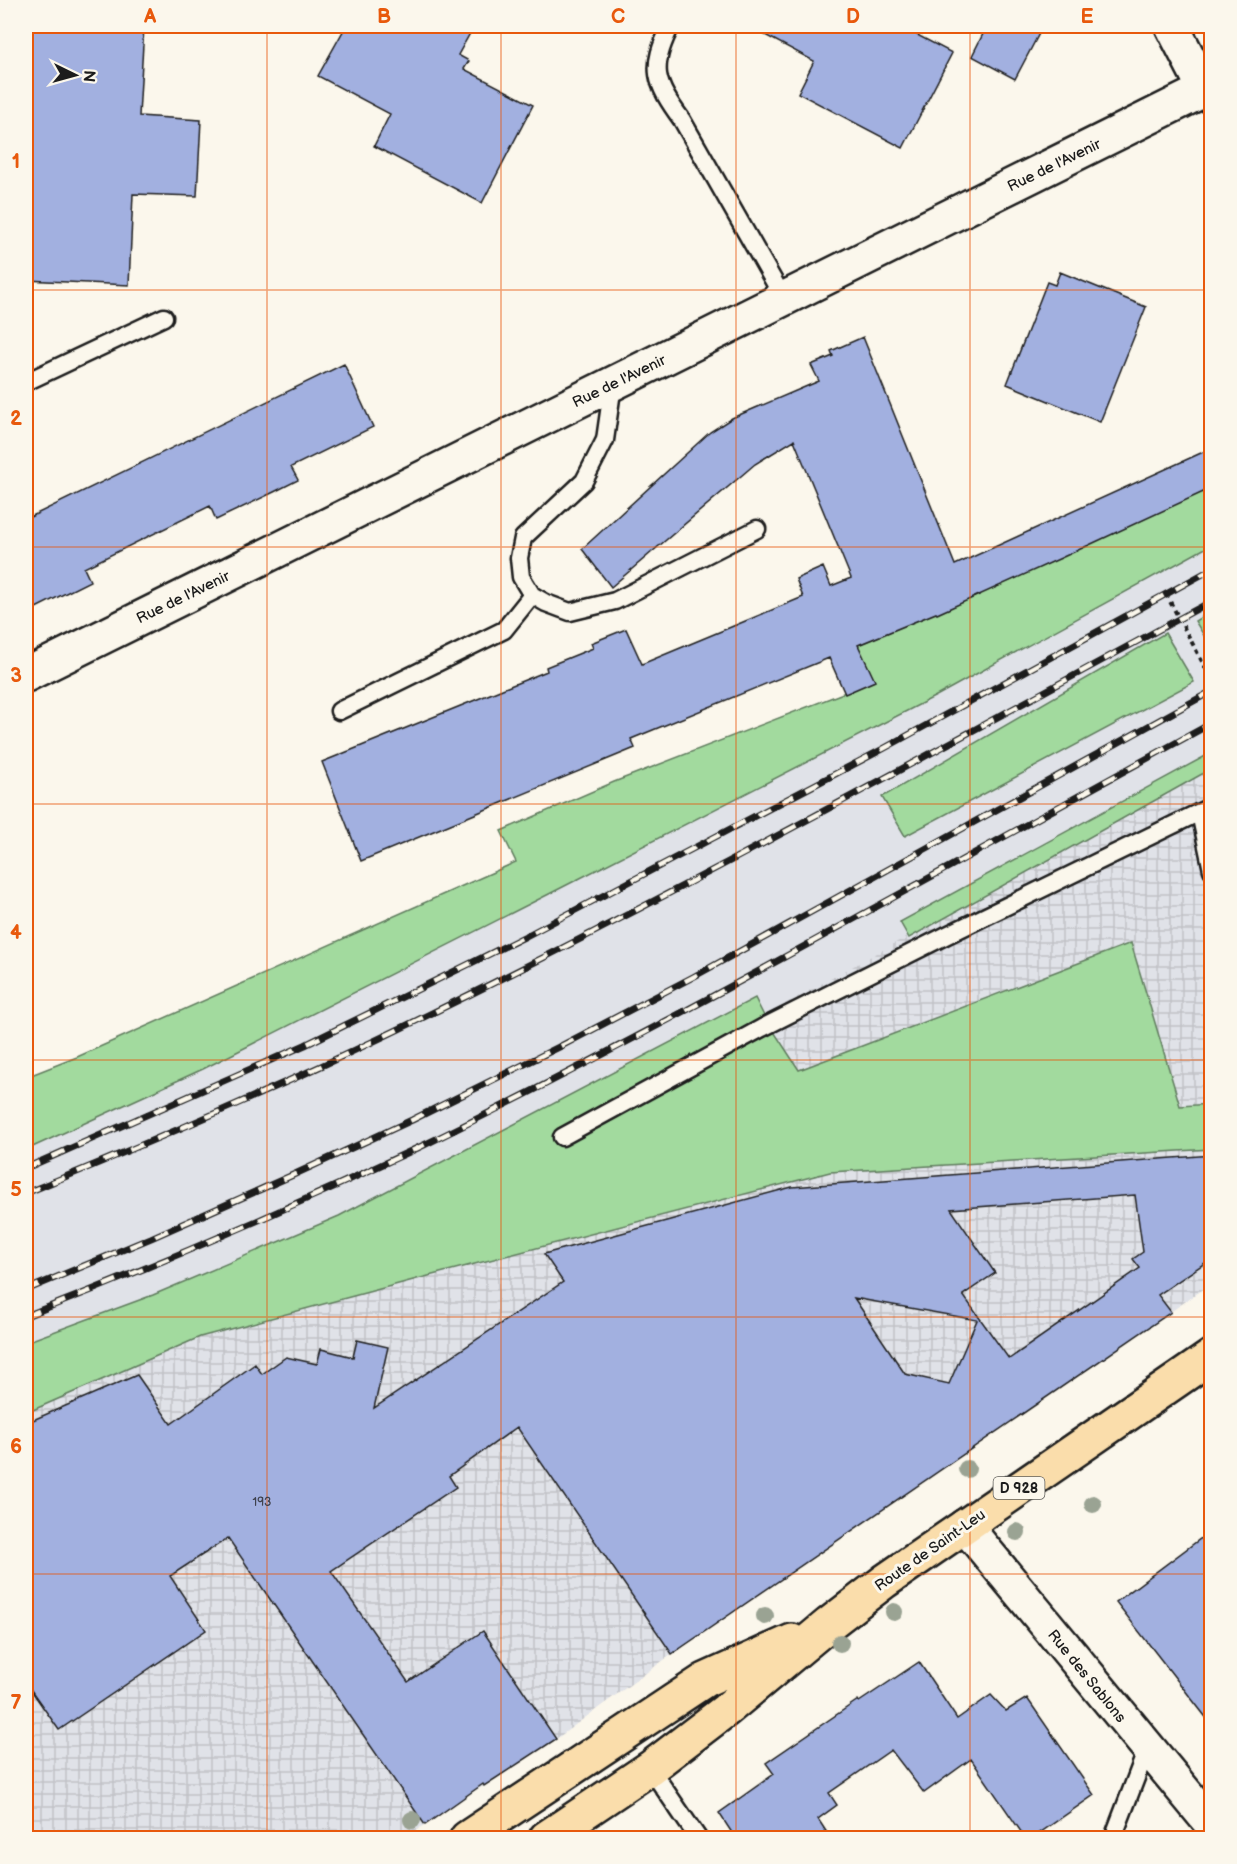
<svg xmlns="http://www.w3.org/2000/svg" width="1237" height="1864" font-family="'Balsamiq Sans',sans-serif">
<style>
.built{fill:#e0e2e8}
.industrial{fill:url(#industrial-grid)}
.grass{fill:#a2da9e;stroke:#5f7b5d;stroke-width:1.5}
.building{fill:#a2b0e0;stroke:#1c1c1c;stroke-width:1.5;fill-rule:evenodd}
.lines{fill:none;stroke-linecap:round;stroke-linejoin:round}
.lane-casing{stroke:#1c1c1c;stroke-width:21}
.street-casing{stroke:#1c1c1c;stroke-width:38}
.primary-casing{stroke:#1c1c1c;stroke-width:38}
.path{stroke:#1c1c1c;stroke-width:4;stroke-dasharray:4.5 4.5;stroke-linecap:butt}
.lane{stroke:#fbf7ec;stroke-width:16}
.street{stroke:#fbf7ec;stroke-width:33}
.primary{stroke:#faddab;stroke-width:33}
.rail-casing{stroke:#1c1c1c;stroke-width:7}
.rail{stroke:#fbf7ec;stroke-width:4.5;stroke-dasharray:14;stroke-linecap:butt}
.tree{fill:#9aa393}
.grid{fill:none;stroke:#e8590c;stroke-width:1.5;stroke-opacity:0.55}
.labels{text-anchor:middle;stroke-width:6;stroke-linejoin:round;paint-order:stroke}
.number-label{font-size:12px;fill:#3e414d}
.shield{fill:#fbf7ec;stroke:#5f5e5a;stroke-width:1.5}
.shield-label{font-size:14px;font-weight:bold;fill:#1c1c1c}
.street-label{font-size:15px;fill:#1c1c1c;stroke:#fbf7ec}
.neatline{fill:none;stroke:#e8590c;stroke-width:2}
.grid-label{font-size:20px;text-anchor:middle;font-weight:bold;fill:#e8590c}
</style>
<defs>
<pattern id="industrial-grid" width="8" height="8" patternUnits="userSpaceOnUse" patternTransform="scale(1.5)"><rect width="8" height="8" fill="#e0e2e8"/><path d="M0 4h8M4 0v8" fill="none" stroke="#c0c1c6"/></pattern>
</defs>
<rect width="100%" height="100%" fill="#fbf7ec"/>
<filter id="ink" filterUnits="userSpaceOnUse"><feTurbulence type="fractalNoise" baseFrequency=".0167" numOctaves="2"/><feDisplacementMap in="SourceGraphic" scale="12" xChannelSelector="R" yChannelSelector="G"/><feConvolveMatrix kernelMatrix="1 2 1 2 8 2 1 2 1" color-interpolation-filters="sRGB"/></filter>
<g filter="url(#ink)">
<path class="built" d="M1211,488V769L700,1055L26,1383V1080L516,862L501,831L643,770L845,694L933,614Z"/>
<path class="industrial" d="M1208,770L1212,775L1211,1284L672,1654L556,1739L484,1786L475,1790L405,1838H26V1383L367,1235Z"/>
<path class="grass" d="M1211,482V545L938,695L557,890L203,1069L26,1150V1077L77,1057L516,862L501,831L614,782L874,681L858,645L1014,579Z
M1211,611V647L1195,621Z
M1165,633L1194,682L905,836L882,797Z
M1211,753V769L909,938L900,922Z
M1131,943L1180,1106L1211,1104V1149L830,1172L417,1279L200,1337L26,1413V1342L153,1295L339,1216L755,998L765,1018L799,1070Z"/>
<path class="building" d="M26,26H144L139,116L201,120L197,196L133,194L129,285L26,280Z
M346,26H474L458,55L469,61L464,69L533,105L482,203L374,146L390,114L318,76Z
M748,26H900L952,53L903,148L798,93L814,61Z
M987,26H1043L1015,79L972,56Z
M1060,272L1146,307L1100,422L1007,384L1047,282L1055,285Z
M863,337L955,565L1212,448V488L1061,558L937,614L936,613L858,645L875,681L845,694L829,658L631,739L635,748L361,861L322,762L547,671L546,667L593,648L591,643L626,629L642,664L803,597L796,579L823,567L831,586L851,578L794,440L755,464L611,587L582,549L710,432L732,418L819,381L811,365L833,356L831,351Z
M344,364L373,427L291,467L298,480L274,492L216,520L210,506L84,568L90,581L26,613V519Z
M1212,1155V1258L1158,1295L1171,1312L672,1654L517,1427L449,1476L456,1487L331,1571L408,1682L483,1631L556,1739L484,1786L483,1784L425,1825L228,1538L170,1576L206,1630L59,1730L26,1683V1423L137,1375L171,1424L255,1364L262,1374L286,1357L317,1364L321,1349L353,1357L357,1340L388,1347L374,1408L563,1282L544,1254L792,1187ZM1135,1195L1143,1252L1133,1259L1140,1268L1009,1359L963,1295L995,1273L951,1209ZM854,1298L977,1320L949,1384L905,1374Z
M1212,1530V1725L1116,1602Z
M919,1662L957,1719L991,1695L1006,1711L1027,1698L1094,1795L1031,1839H1026L971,1759L924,1793L891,1750L829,1793L837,1805L818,1819L831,1839H736L719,1813L774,1774L766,1763L858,1700L859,1702Z"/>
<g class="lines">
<g class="lane-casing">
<path id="lane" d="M671,26C649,68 655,83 682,120L784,299
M26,382L164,317
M613,384L605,440L584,481L523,538L519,558L521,577L532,595L546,603L570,612L615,601L757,529
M339,711L504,630L532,595
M1200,813L1212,870
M562,1137L762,1028L947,935L1212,806
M650,1768L698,1838
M1113,1838L1147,1749"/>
</g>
<g class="street-casing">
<path id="street" d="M1172,26L1205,90
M26,675L1212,86
M965,1526L1212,1825"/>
</g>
<g class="primary-casing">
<path id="primary" d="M467,1838L705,1680L792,1641
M546,1838L650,1768L726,1710L829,1624L885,1581L1212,1356"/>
</g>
<path class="path" d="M1166,594L1212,680"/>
<use href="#lane" class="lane"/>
<use href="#street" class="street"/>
<use href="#primary" class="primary"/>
<g class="rail-casing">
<path id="rail" d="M26,1168L305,1045L526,936L883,749L1212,569
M26,1193C124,1153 223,1111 319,1067C624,925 916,760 1212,601
M26,1290L151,1238L293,1175L412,1120L563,1045L693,977L1212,691
M26,1316C160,1264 293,1207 424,1145C566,1076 705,1001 843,925C966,858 1089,790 1212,723"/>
</g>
<use href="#rail" class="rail"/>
</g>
<g class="tree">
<circle cx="967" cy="1469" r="9"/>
<circle cx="1093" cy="1504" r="9"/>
<circle cx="1017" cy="1532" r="9"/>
<circle cx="894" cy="1612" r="9"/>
<circle cx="765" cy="1616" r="9"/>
<circle cx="840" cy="1643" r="9"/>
<circle cx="412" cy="1820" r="9"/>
</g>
</g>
<path class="grid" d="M267,26V1838M501,26V1838M736,26V1838M970,26V1838M26,290H1212M26,547H1212M26,804H1212M26,1060H1212M26,1317H1212M26,1574H1212"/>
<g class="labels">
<g class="number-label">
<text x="262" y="1506">193</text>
</g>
<rect class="shield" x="993.5" y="1477" width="51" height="22" rx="4.5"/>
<g class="shield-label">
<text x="1019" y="1493">D 928</text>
</g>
<g class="street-label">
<text transform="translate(1054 165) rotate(-26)" y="5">Rue de l'Avenir</text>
<text transform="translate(619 381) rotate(-26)" y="5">Rue de l'Avenir</text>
<text transform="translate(183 597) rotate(-26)" y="5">Rue de l'Avenir</text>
<text transform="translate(930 1550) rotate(-35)" y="5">Route de Saint-Leu</text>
<text transform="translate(1087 1676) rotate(51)" y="5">Rue des Sablons</text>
</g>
</g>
<rect width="1237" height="1864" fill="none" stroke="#fbf7ec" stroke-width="66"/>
<g transform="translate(75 75) rotate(95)" stroke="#fbf7ec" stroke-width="4.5" paint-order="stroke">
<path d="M0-4.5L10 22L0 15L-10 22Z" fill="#1c1c1c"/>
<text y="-9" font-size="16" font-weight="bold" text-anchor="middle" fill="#1c1c1c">N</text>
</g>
<rect x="33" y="33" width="1171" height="1798" class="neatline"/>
<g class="grid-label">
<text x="150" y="23">A</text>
<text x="384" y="23">B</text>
<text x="618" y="23">C</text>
<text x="853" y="23">D</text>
<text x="1087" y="23">E</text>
<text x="16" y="168">1</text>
<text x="16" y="425">2</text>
<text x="16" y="682">3</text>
<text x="16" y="939">4</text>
<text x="16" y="1196">5</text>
<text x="16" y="1453">6</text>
<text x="16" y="1709">7</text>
</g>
</svg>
